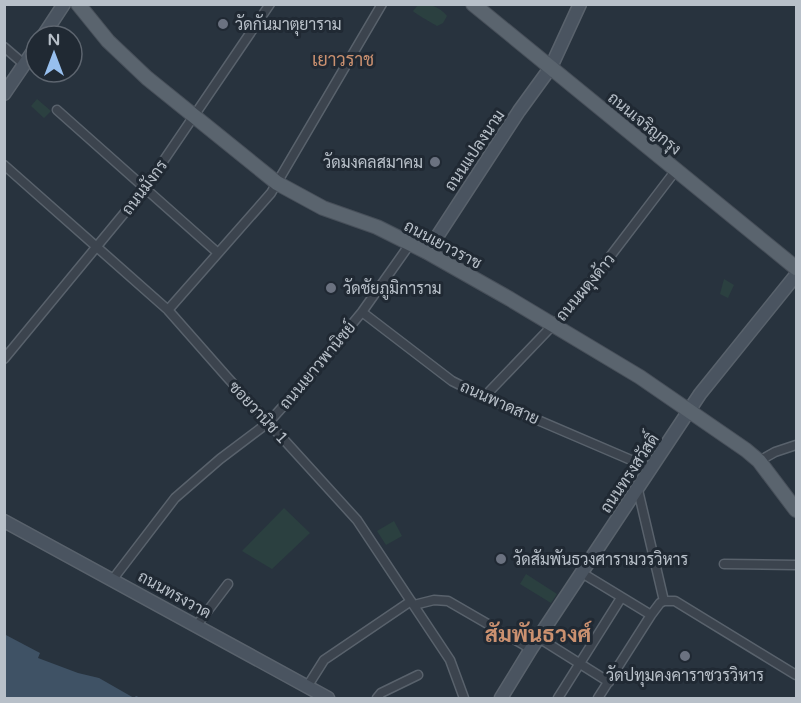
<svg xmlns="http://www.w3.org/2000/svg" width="801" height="703" font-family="'Varela Round',Sarabun,sans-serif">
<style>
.green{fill:#2b4040}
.water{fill:#3f5265}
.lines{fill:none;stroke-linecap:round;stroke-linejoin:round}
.street-casing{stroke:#59626c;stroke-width:11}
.secondary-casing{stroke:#59626c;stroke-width:15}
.primary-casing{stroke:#48505a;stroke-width:16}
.street{stroke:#3c444e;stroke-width:8}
.secondary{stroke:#4a5460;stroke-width:12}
.primary{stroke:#5a646e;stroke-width:14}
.worship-dot{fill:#6b7280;stroke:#202933;stroke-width:2}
.labels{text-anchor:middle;stroke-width:6;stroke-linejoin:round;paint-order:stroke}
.poi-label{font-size:16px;fill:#b8c0c9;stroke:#202933;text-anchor:start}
.street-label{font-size:16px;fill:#b8c0c9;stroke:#202933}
.neighbourhood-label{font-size:18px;fill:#cb9170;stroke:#202933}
.district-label{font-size:22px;font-weight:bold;fill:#cb9170;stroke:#202933}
</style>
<rect width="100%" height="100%" fill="#28333e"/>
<path class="green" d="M418,5C430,4 439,6 447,16L443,23L437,26C432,23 416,14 413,11Z
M37,99L51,111L44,118L31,106Z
M724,279L734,285L728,298L720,294Z
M284,508L310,533L272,569L242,551Z
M394,521L402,536L386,545L377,531Z
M526,574L557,594L551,603L520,584Z"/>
<path class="water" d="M4,634L40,653L38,658L78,673L99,678L134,698L136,696L141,698H5Z"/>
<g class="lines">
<g class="street-casing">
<path id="street" d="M4,47L25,65
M57,110L218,253
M4,165L168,310L227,377L357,520L450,660L464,698
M168,310L271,193L382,4
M362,312L452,381L484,397L652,469
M4,359L145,188L270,4
M484,397L553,325L567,313L676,170
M759,461L775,452L796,445
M638,490L664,601
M724,564L796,565
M582,573L651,615
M113,579L175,498L220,459L269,422L295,393L362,312L410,244
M664,601H675L796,675
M414,605L434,600L448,601L531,649
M197,625L228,584
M539,638L609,682
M307,687L324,660L411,601
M377,698L381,693L418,675
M558,698L621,598
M598,698L651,615L660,603L664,601"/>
</g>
<g class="secondary-casing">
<path id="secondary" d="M43,36L64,4
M4,94L36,47
M427,252L519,111L551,67L580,4
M4,521L328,698
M501,698L531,649L700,394L796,275"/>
</g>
<g class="primary-casing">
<path id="primary" d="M78,4L108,41L147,78L277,183L323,208L377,227L427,252L510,299L640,377L746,450L759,461L796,510
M473,4L796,268"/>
</g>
<use href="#street" class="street"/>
<use href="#secondary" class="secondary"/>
<use href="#primary" class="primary"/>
</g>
<g class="worship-dot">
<circle cx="223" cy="24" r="6"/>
<circle cx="435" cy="162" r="6"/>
<circle cx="331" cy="288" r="6"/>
<circle cx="501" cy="559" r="6"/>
<circle cx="685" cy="656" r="6"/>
</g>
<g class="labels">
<g class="poi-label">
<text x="235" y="30">วัดกันมาตุยาราม</text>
<text x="423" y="168" text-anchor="end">วัดมงคลสมาคม</text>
<text x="343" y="294">วัดชัยภูมิการาม</text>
<text x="513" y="565">วัดสัมพันธวงศารามวรวิหาร</text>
<text x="685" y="681" text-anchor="middle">วัดปทุมคงคาราชวรวิหาร</text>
</g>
<g class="street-label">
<text transform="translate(645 123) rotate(39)" y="6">ถนนเจริญกรุง</text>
<text transform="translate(474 150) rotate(-56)" y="6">ถนนแปลงนาม</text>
<text transform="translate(144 187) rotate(-53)" y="6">ถนนมังกร</text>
<text transform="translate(443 244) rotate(28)" y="6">ถนนเยาวราช</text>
<text transform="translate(585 287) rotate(-50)" y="6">ถนนผดุงด้าว</text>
<text transform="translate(317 365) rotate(-50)" y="6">ถนนเยาวพานิชย์</text>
<text transform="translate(500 402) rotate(24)" y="6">ถนนพาดสาย</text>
<text transform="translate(259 412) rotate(47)" y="6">ซอยวานิช 1</text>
<text transform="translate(629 473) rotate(-56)" y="6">ถนนทรงสวัสดิ์</text>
<text transform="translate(175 594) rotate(29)" y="6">ถนนทรงวาด</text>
</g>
<g class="neighbourhood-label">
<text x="343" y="66">เยาวราช</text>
</g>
<g class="district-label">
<text x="538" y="642">สัมพันธวงศ์</text>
</g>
</g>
<rect width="801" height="703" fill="none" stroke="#b8c0c9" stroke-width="12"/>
<g transform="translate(54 54)"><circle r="28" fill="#202933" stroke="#5d656f" stroke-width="1.5"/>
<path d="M0-4.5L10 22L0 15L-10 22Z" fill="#97bfee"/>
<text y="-9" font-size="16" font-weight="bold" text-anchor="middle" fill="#b8c0c9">N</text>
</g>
</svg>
